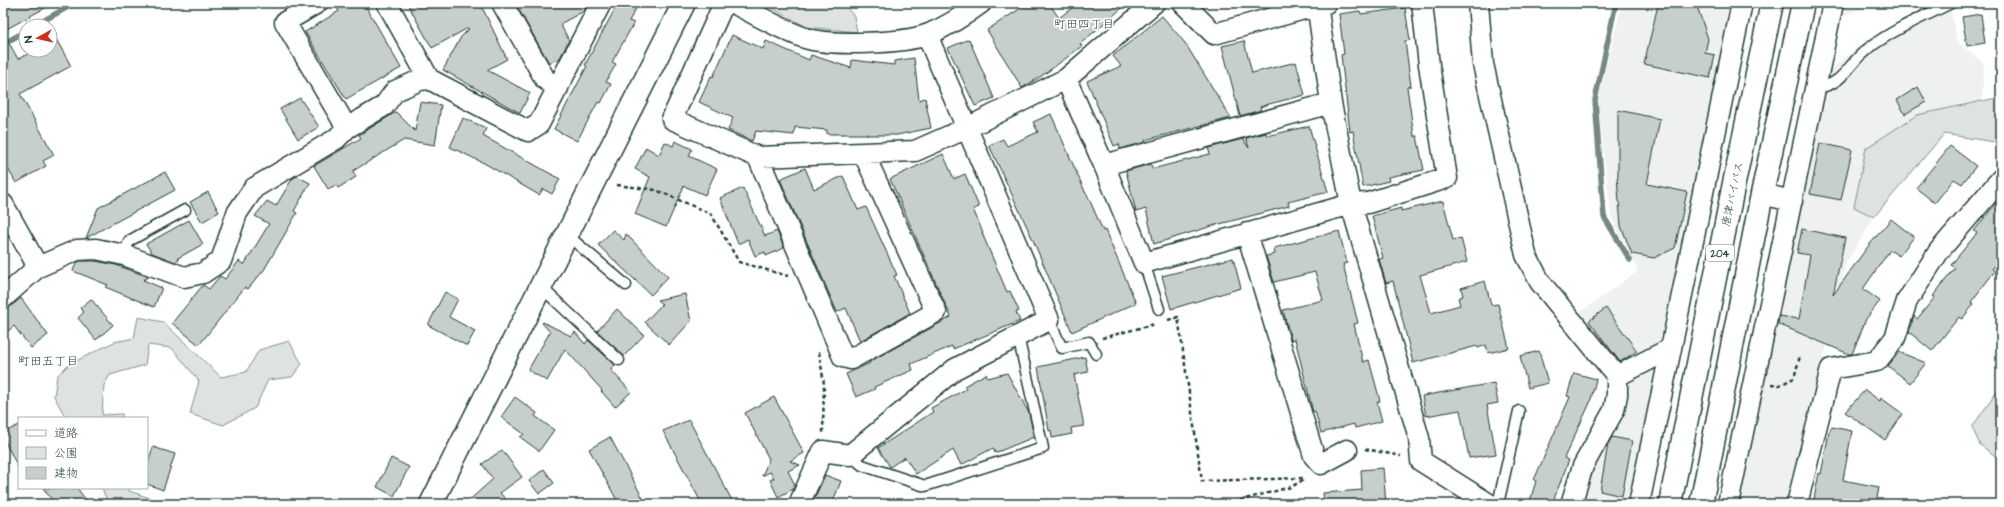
<svg xmlns="http://www.w3.org/2000/svg" width="2004" height="507" font-family="'Architects Daughter','Klee One',sans-serif">
<style>
.built{fill:#eef1f0}
.green{fill:#dee3e2;stroke:#7e908b}
.lines{fill:none;stroke-linecap:round;stroke-linejoin:round}
.stream{stroke:#758883;stroke-width:5.5}
.building{fill:#c7cfcc;stroke:#1f3d34}
.lane-casing{stroke:#1f3d34;stroke-width:13}
.street-casing{stroke:#1f3d34;stroke-width:23}
.secondary-casing{stroke:#1f3d34;stroke-width:25}
.highway-casing{stroke:#1f3d34;stroke-width:25}
.path{stroke:#1f3d34;stroke-width:2.5;stroke-dasharray:4 3;stroke-linecap:butt}
.lane{stroke:#fff;stroke-width:10}
.street{stroke:#fff;stroke-width:20}
.secondary{stroke:#fff;stroke-width:22}
.highway{stroke:#fff;stroke-width:22}
.labels{text-anchor:middle;stroke-width:3.5;stroke-linejoin:round;paint-order:stroke}
.shield{fill:#fff;stroke:#627771;stroke-width:1}
.shield-label{font-size:10px;font-weight:bold;fill:#1f3d34}
.street-label{font-size:11px;fill:#1f3d34;stroke:#fff}
.neighbourhood-label{font-size:12px;fill:#1f3d34;stroke:#fff}
</style>
<rect width="100%" height="100%" fill="#fff"/>
<filter id="ink" filterUnits="userSpaceOnUse"><feTurbulence type="fractalNoise" baseFrequency=".025" numOctaves="2"/><feDisplacementMap in="SourceGraphic" scale="8" xChannelSelector="R" yChannelSelector="G"/><feConvolveMatrix kernelMatrix="1 2 1 2 8 2 1 2 1" color-interpolation-filters="sRGB"/></filter>
<g filter="url(#ink)">
<path class="built" d="M1622,3H1733L1659,346L1628,504H1565L1613,405L1612,384L1593,352L1579,313L1638,271L1611,216L1598,101Z
M1844,3H1874L1841,17Z
M1931,3H1949L1957,41L1984,64L1982,100L1917,115L1854,207L1874,217L1845,265L1790,504H1738L1829,71L1863,43Z"/>
<path class="green" d="M762,3H843L854,16L857,32L807,27Z
M2001,97V143L1944,134L1874,217L1854,207L1866,148L1917,115Z
M138,317L163,322L221,377L246,372L259,350L289,341L302,364L292,377L268,380L255,408L223,425L190,414L199,381L172,348L148,345L145,365L110,375L104,385L102,415L122,414L123,418H66L54,396L57,376L68,365L114,342L134,338Z
M2001,386V460L1980,445L1972,427Z
M102,488H129V491L168,504H108Z"/>
<g class="lines">
<path class="stream" d="M1616,3L1595,100L1604,217L1630,260
M34,26L75,3
M3,44L26,31"/>
</g>
<path class="building" d="M11,3H54L3,31V7Z
M347,3H364L401,68L346,99L305,32L339,11L337,8Z
M407,3H480L507,59L487,70L530,93L520,113L443,70L461,37L469,29L468,28L432,48Z
M515,3H588L584,11L560,24L569,40L560,58L549,63Z
M618,3H639L629,21L634,23L612,62L616,64L606,82L611,84L601,103L598,102L577,141L554,129L587,66L585,65Z
M1017,3H1049L1059,18L1078,3H1128L1080,44L1082,46L1046,73L1022,88L987,30L1021,8Z
M1665,3H1696L1708,39L1705,53L1715,55L1710,78L1644,64L1658,5Z
M1405,8L1410,40L1405,41L1411,86L1407,87L1414,136H1417L1424,170L1388,177L1389,181L1363,187L1353,131L1350,132L1341,55L1344,54L1339,14L1360,11L1361,14Z
M1981,14L1985,43L1967,46L1962,17Z
M1162,16L1185,43L1231,118L1145,140L1146,142L1120,149L1119,144L1114,146L1087,81L1121,66L1113,56Z
M50,28L71,66L20,94L54,155L43,161L46,166L16,183L3,160V32L18,59L36,50H50Z
M732,35L763,49L766,41L809,60L811,55L851,68L852,60L894,65V61L914,58L919,100L925,98L931,128L897,135H867V134H827V130L795,127L794,135L756,131L752,141L728,130L733,118L699,102L711,76L713,77Z
M969,39L994,98L975,106L948,48Z
M1244,41L1252,73L1296,62L1305,95L1269,104L1260,107L1261,110L1240,116L1222,46Z
M1918,87L1926,102L1905,114L1897,100Z
M300,98L319,127L298,139L280,109Z
M420,102L441,105L435,145L404,140L353,171L356,177L338,188L336,185L328,189L314,166L361,138L359,135L396,112L415,131Z
M1618,110L1660,119L1647,184L1687,192L1675,248L1654,258L1632,254L1621,226L1617,177L1618,178Z
M1051,114L1086,194H1087L1103,231L1105,230L1136,303L1072,332L1033,240L989,145L1003,139L1007,146L1038,132L1033,122Z
M463,118L486,128L483,136L560,179L552,194L543,189L539,195L484,163L450,147Z
M1309,126L1328,192L1288,202L1289,206L1212,226L1154,244L1146,209L1136,212L1126,171L1151,164L1152,169L1210,154L1208,148L1243,139L1249,148L1246,138L1266,133L1267,136Z
M675,141L692,149L689,156L717,169L705,195L684,186L666,227L635,214L650,177L635,169L646,147L659,155L665,142L673,146Z
M1820,143L1852,150L1841,200L1810,194Z
M1950,146L1976,166L1962,184L1954,179L1935,203L1916,188Z
M943,154L954,179L965,174L979,207L973,209L983,233H982L1007,292L1010,291L1019,311L1016,312L1020,321L953,349L952,346L911,364L913,370L874,387L875,389L856,397L846,374L870,363L869,362L951,317L890,179Z
M805,168L814,189L843,176L858,210L866,207L897,275L894,276L910,313L860,341L846,308L837,312L780,179Z
M165,172L175,190L86,238L98,208Z
M297,176L310,183L294,211L297,213L264,270L248,289L245,287L199,345L172,323L203,285L209,289L220,276L225,279L239,261L244,265L269,224L255,216L267,201L276,206L292,179Z
M743,188L765,236L777,231L784,248L766,256L765,252L755,256L748,239L738,244L720,198Z
M208,192L219,212L202,222L190,202Z
M2001,197V258L1992,269L1995,271L1971,302L1974,304L1962,319L1959,317L1932,351L1909,332L1914,316L1917,319L1935,297L1933,296L1955,268L1951,265L1977,233L1974,231Z
M1443,201L1453,240L1461,238L1467,262L1420,275L1431,313L1460,305L1458,298L1463,296L1461,288L1485,281L1491,305L1498,304L1509,348L1488,353L1486,345L1478,348L1477,346L1413,363L1393,281L1386,283L1379,259L1383,258L1372,216L1401,208V211Z
M1891,219L1914,237L1899,256L1890,250L1863,289L1880,301L1866,319L1852,354H1849L1778,324L1779,316L1799,319L1810,255L1797,253L1802,229L1845,238L1833,295L1866,249Z
M189,220L203,244L178,258L179,259L175,262L152,253L146,244Z
M613,230L624,240L626,234L668,277L651,295L598,245Z
M1339,231L1347,263L1343,264L1358,323L1354,324L1363,362L1369,360L1380,401L1377,402L1382,421L1355,428L1354,424L1321,433L1315,411L1313,412L1295,339L1291,340L1283,310L1323,300L1315,272L1274,282L1266,256L1275,254L1274,248Z
M1233,258L1241,288L1171,309L1162,276Z
M80,261H95L116,265L149,277L143,280L162,288L154,307L105,287L108,285L73,271L76,263Z
M445,292L458,299L449,317L475,331L467,346L428,325Z
M685,294L691,321L669,345L645,322L662,304L657,300Z
M21,298L48,335L31,348L14,326L3,335V310L10,307Z
M91,299L113,325L96,340L78,318L84,312L80,308Z
M1606,308L1637,351L1620,362L1589,321Z
M617,309L644,335L624,356L597,331Z
M543,322L571,336L575,332L585,344L588,340L615,365L611,370L631,392L615,407L601,391L602,390L565,349L547,381L528,370L550,332L542,323Z
M1539,351L1548,383L1528,388L1520,356Z
M1899,352L1926,363L1910,383L1888,366Z
M1085,357L1088,372L1074,375L1084,426L1071,428L1072,434L1052,438L1051,430L1049,431L1038,367Z
M1007,373L1029,413L1034,437L995,453L993,448L961,465L953,450L916,474L905,457L890,467L878,448L933,412L931,408L966,389L964,386L986,374L988,378Z
M1574,373L1596,379L1590,403L1564,458L1569,460L1552,504H1529L1536,481L1534,480L1570,397L1567,396Z
M1494,383L1498,403L1487,405L1496,454L1469,458L1460,410L1426,416L1422,396Z
M1865,390L1880,401L1881,398L1903,414L1885,440L1845,412Z
M515,397L537,413L535,416L554,430L539,451L520,437L524,434L501,417Z
M774,397L804,453L790,461L800,465L788,471L795,485L793,489L778,497L770,480L774,478L770,472L762,476L769,459L745,413Z
M689,420L734,504H702L663,431Z
M19,425V469L3,438V433Z
M1832,427L1852,431L1843,480L1879,487L1876,504H1813L1819,473L1821,474L1829,432Z
M610,437L646,504H619L589,449Z
M1612,437L1632,441L1622,496L1600,491L1608,444Z
M153,447L175,454L163,490L147,484V466Z
M502,450L522,477L500,493L510,504H465L493,479L482,464Z
M391,458L409,467L394,496L377,487Z
M1383,468L1386,504H1324L1323,493L1362,490L1361,470Z
M544,469L554,483L539,494L529,481Z
M825,475L841,481L832,504H812Z
M43,488H77L89,504H55Z"/>
<g class="lines">
<g class="lane-casing">
<path id="lane" d="M1814,89C1848,83 1846,64 1869,48C1894,29 1923,17 1951,3
M567,235L626,285
M124,255L129,241L185,210
M1144,263L1159,309
M541,287L619,360
M1049,320L1062,348L1089,342L1096,354
M850,455L862,465L925,486L1043,448L1018,336
M1498,504L1519,411"/>
</g>
<g class="street-casing">
<path id="street" d="M317,3L285,22L347,128
M387,3L429,79
M502,3L545,79L558,88
M724,3L672,119L758,157L915,151L967,128L1066,79L1154,3
M733,3C755,14 782,30 805,38C830,46 904,44 929,34C948,26 965,15 981,3
M1183,3L1214,34L1326,3
M1317,3L1331,103L1351,204L1419,438L1421,461L1489,504
M1478,3L1483,64L1526,255L1540,282L1617,376V395L1614,410L1583,466L1571,504
M1066,79L1104,165L1144,263L1351,204L1368,203L1447,178L1429,65L1422,3
M758,157L843,357L851,359L936,312L864,154
M1104,165L1331,103
M1762,194L1792,201
M3,204L38,267
M1247,233L1314,456L1321,464L1347,450
M3,298L38,267L77,250L96,249L124,255L184,277L203,273L221,261L237,213L254,188L336,139L347,128L384,106L395,91L420,80L429,79L528,131L539,124L601,3
M1617,376L1670,349
M799,504L823,451L850,455L955,369L1049,320L927,35
M1639,504L1742,3
M1728,504L1833,3
M1797,504L1831,369L1877,361L1895,338L1907,301L1939,251L2001,179"/>
</g>
<g class="secondary-casing">
<path id="secondary" d="M431,504L684,3"/>
</g>
<g class="highway-casing">
<path id="highway" d="M1670,504L1733,188L1772,3
M1701,504L1762,194L1803,3"/>
</g>
<path class="path" d="M617,185L656,190L711,214L739,262L788,276
M1168,320L1178,317L1202,481L1305,478
M1102,338L1155,324
M819,352L824,384L823,433
M1771,384L1780,385L1794,378L1800,356
M1365,449L1401,456
M1226,504L1291,487L1305,479"/>
<use href="#lane" class="lane"/>
<use href="#street" class="street"/>
<use href="#secondary" class="secondary"/>
<use href="#highway" class="highway"/>
</g>
</g>
<g class="labels">
<rect class="shield" x="1706" y="245" width="28" height="16" rx="3"/>
<g class="shield-label">
<text x="1720" y="257">204</text>
</g>
<g class="street-label">
<text transform="translate(1732 194) rotate(-78)" y="4">唐津バイパス</text>
</g>
<g class="neighbourhood-label">
<text x="1084" y="28">町田四丁目</text>
<text x="48" y="365">町田五丁目</text>
</g>
</g>
<rect width="2004" height="507" fill="none" stroke="#fff" stroke-width="16"/>
<rect x="8" y="8" width="1988" height="491" fill="none" stroke="#1f3d34" stroke-width="1.5" filter="url(#ink)"/>
<rect x="18" y="417" width="130" height="72" fill="#ffffff" stroke="#a5b1ae"/>
<rect x="26" y="430" width="20" height="6" fill="#ffffff" stroke="#a5b1ae"/>
<text x="54" y="437" font-size="12" fill="#1f3d34">道路</text>
<rect x="26" y="447" width="20" height="12" fill="#dee3e2" stroke="#a5b1ae"/>
<text x="54" y="457" font-size="12" fill="#1f3d34">公園</text>
<rect x="26" y="467" width="20" height="12" fill="#c7cfcc" stroke="#a5b1ae"/>
<text x="54" y="477" font-size="12" fill="#1f3d34">建物</text>
<g transform="translate(38 38) rotate(262)"><circle r="19" fill="#ffffff" stroke="#a5b1ae"/>
<path d="M0-3L7 15L0 10L-7 15Z" fill="#c8321e"/>
<text y="-6" font-size="11" font-weight="bold" text-anchor="middle" fill="#1f3d34">N</text>
</g>
</svg>
